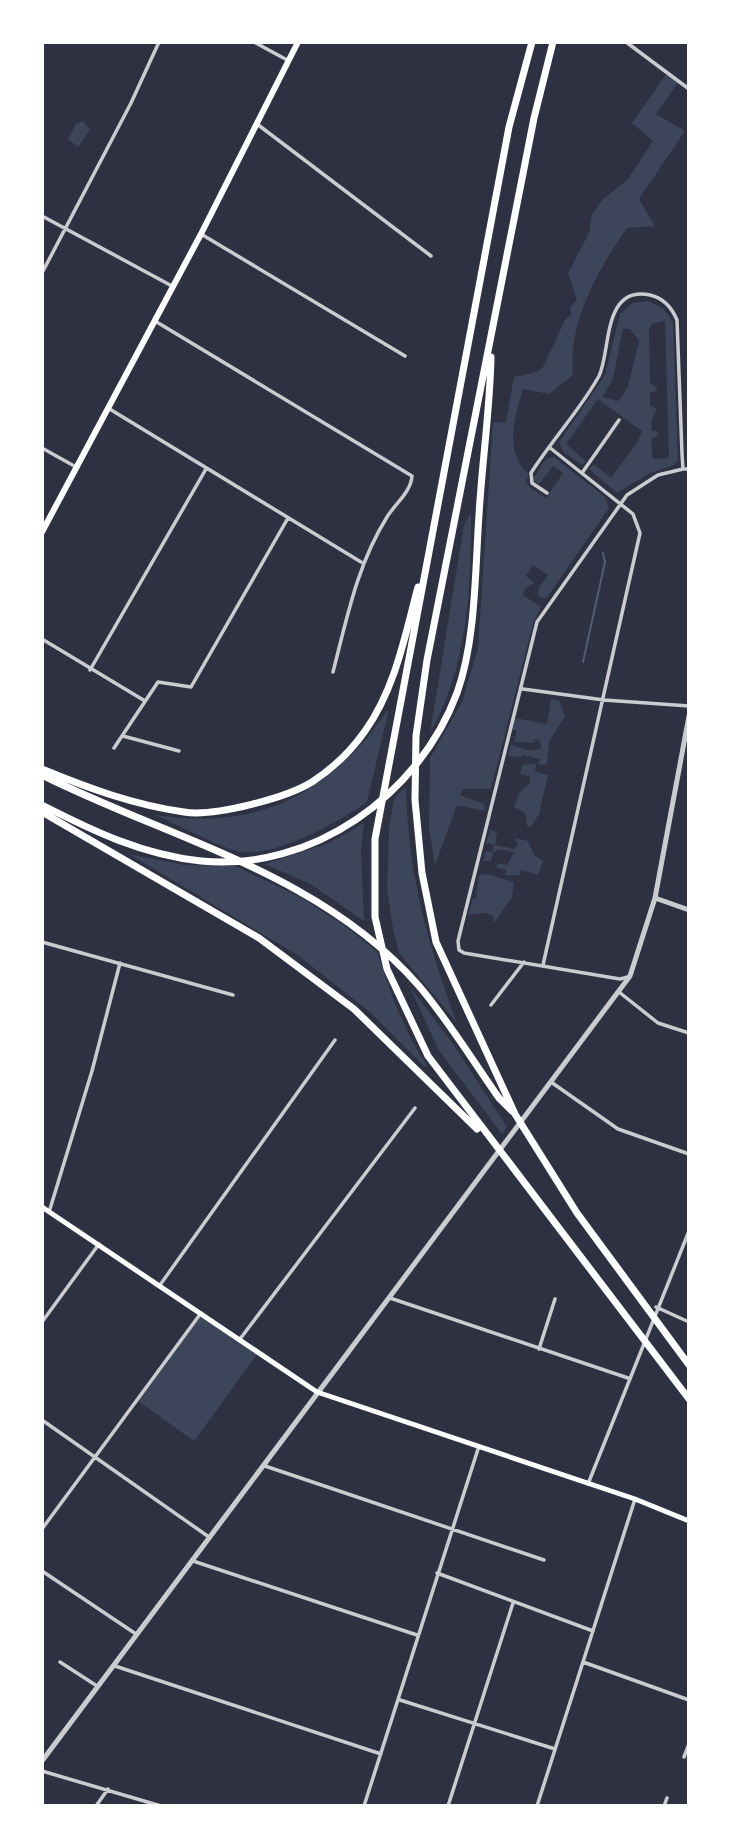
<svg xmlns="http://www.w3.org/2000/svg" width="731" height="1848" font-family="'Titillium Web',sans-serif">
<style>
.green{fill:#3c4559;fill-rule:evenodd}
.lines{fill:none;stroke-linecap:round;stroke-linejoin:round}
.stream{stroke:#4f5d75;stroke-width:2}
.minor{stroke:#caccd0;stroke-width:3.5}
.tertiary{stroke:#caccd0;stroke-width:5}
.secondary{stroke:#fff;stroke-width:5}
.primary{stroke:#fff;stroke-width:6}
.motorway{stroke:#fff;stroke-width:7}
</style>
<rect width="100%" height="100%" fill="#2d3142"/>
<path class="green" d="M667,73L679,81L656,114L685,131L639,199L655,226L627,228C598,270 568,322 573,375L549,394L523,389C515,416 503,452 529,474L526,481L530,488L546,498L563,473L553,466L539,484L533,479L546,459L554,457L605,497L609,508L546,599L539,596L538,589L548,575L533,565L526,576L534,583L525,589L523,595L541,607L533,624L491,789H464L460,795L484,804L485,809L483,811L457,805L435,865L429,829L430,758L462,702L478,648L493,423L506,422L514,377L537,372L543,367L565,320L571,315L570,307L577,300L568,273L589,233L592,214L602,200L628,179L653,141L632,123Z
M83,121L90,130L78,147L68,139L76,124Z
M648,301L663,308L673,322L678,460L674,465L650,473L617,493L589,469L594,464L611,478L638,441L642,431L598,399L566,444L586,461L582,465L563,452L559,442L605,375L620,314L632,303ZM665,321L669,458L653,459L651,440L659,435L657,431H652L651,421L657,409L650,406V393L657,391V388L650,383L649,329L652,324ZM623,329H630L639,341L628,386L619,401L602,397L613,379Z
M471,513C471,588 468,667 430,733L464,525Z
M551,699L559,700L565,716L549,742L547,764L538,765L540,759L522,755L521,757L508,756L511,745L531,751L541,748L540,741L535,739L534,743L514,742L517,731L511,729L515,718L547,724Z
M389,709L367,802C338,822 277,857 241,852C222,849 175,823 155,815C236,827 302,809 359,747C370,736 378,721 389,709Z
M533,764H536L535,772L548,775L539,814L531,827L527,826L525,813L514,807L519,793L530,783L529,776L520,774L522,765Z
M406,786C408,875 427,941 457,1023L399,953L393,928L387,889L389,830L394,798Z
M364,823L361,850L364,921L310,884L265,864L329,843Z
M490,830L497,832L495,845L515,849L518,843L514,838L528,841L534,855L543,861L538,875L521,870L520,875H505L506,870L496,868L498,863L507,865L514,852L498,849L493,853L491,861H483L486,851L493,852L494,845L489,843L486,845Z
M129,854L184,865L235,866L302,898L348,928L377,952L394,1001L413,1043L427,1065L425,1067L371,1013L299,956Z
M487,874L514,882L512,897L494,923L493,916L487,913L468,915L473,898L476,899L479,875Z
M410,987L451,1041L507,1127L502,1134L438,1049Z
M201,1313L259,1352L194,1441L137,1400Z"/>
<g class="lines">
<path class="stream" d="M583,662L605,562L603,553"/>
<path class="minor" d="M254,42L289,61
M626,42L689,89
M257,124L431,256
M42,216L172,286
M201,234L405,356
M42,273L131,103L159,42
M155,321L412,476C411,492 395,504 387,517C357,565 347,618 333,672
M108,408L361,562
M42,448L76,467
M582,473L619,420
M547,493L532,483L531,473C552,440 580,410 599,376C611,352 602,285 650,295C663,298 672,308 677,320L682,454L683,469H689
M42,639L145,701
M90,670L206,469
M523,689L604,700L689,706
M123,736L179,751
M114,748L158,682L191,687L288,518
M42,942L233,995
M543,965L640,533L633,514L549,447
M628,977L620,979L464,953L459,950L458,941L537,622L627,495L658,475L683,469
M619,992L658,1023L689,1033
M491,1005L524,962
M551,1082L618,1129L689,1154
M50,1209L92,1071L120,963
M160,1285L335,1040
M390,1298L628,1378
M656,1307L689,1322
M42,1322L99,1244
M240,1339L415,1108
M539,1349L555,1299
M42,1420L209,1537
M265,1466L544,1560
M588,1484L689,1231
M42,1529L201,1313
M193,1561L417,1635
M42,1571L136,1634
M437,1573L593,1631
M60,1662L97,1686
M583,1662L689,1700
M115,1666L381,1754
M400,1700L555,1749
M684,1757L689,1744
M42,1771L161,1806
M96,1806L108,1789
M364,1806L479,1446
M448,1806L513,1603
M537,1806L635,1499
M664,1806L667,1798"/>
<path class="tertiary" d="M655,898L689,910
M42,1761L630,976L655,898L689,716"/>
<path class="secondary" d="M42,1207L317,1392L635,1499L689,1521"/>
<path class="primary" d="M42,532L201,234L298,42"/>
<path class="motorway" d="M532,42L509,127L375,839V917L387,969L428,1056L689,1399
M553,42L534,118L427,660L416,736L415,800L422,873L436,942L515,1114L577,1213L689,1365
M42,769C88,788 134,805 184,812C214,817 286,798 312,782C332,769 351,751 365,731C395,689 405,636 418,587
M42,775C170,839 321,873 419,986C448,1020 473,1061 499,1098L512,1111
M42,805C93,831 143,855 201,861C312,872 419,795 457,693C476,640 475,571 479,515C482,462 490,410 491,357
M42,812L259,938L354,1009L477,1129"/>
</g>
<rect width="731" height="1848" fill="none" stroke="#ffffff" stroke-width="88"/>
</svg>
